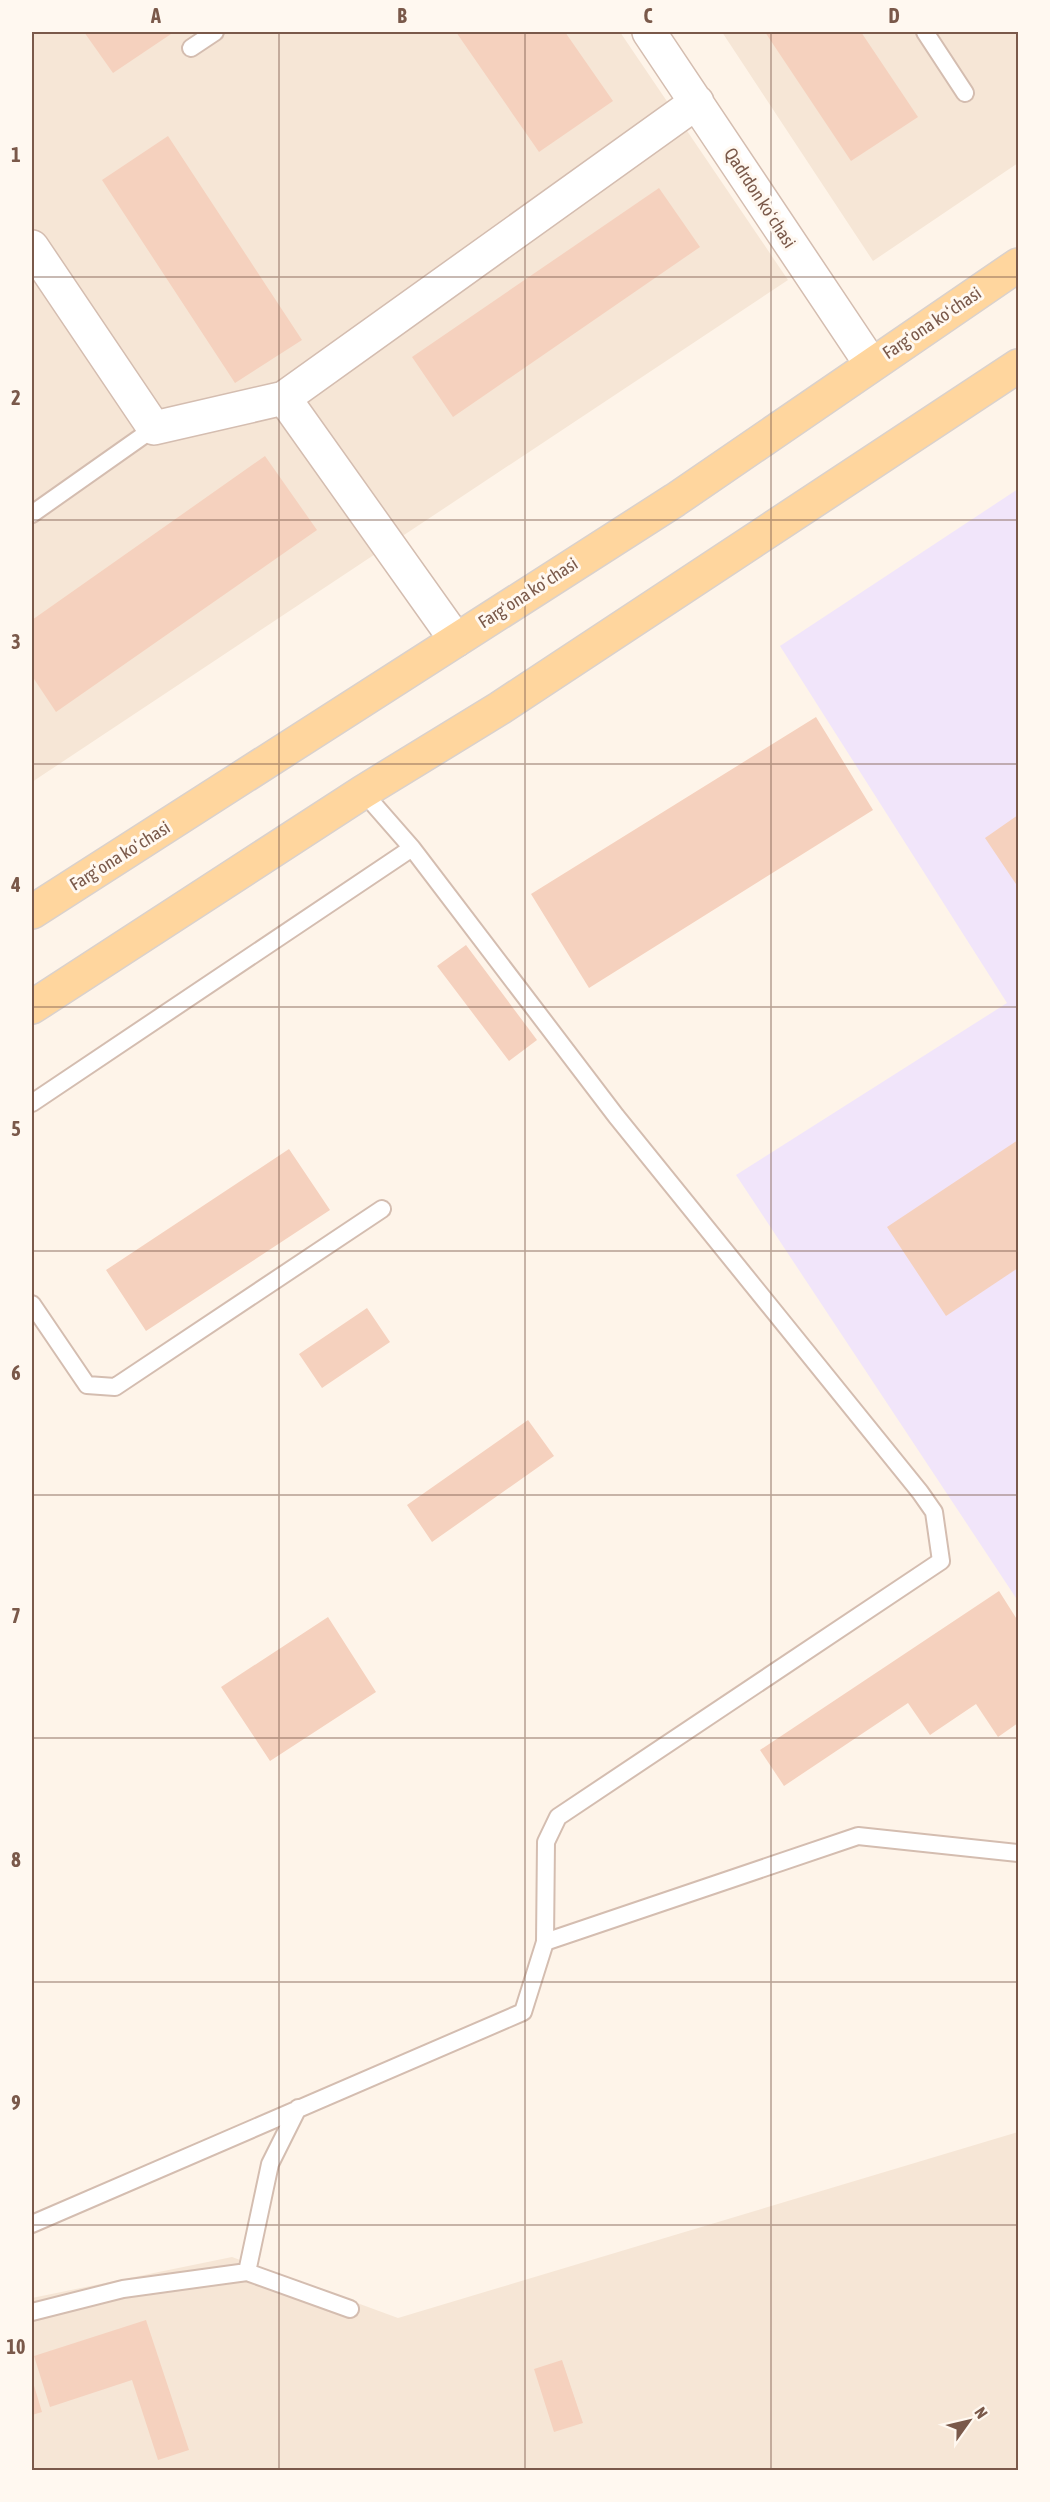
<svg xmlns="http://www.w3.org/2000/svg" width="1050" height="2502" font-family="'Asap Condensed',sans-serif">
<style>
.residential{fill:#f6e6d6}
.education{fill:#f1e5fa}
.building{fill:#f5d1be}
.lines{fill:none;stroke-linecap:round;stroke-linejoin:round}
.service-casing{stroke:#d4bdb0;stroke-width:20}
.minor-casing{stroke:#d4bdb0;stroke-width:36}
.primary-casing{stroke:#dad1cc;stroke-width:36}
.service{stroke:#fff;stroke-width:16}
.minor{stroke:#fff;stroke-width:33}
.primary{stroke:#ffd69e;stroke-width:33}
.grid{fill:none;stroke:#7a594a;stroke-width:1.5;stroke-opacity:0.55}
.labels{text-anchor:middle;stroke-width:6;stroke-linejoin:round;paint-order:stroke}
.street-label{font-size:18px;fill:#7a594a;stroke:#fff8f0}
.neatline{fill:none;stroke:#7a594a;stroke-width:2}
.grid-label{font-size:20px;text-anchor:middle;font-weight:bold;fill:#7a594a}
</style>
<rect width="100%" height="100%" fill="#fef4e9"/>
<path class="residential" d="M32,32H620L788,280L32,782Z
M722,32H1018V163L873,261Z
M1018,2132V2470H32V2298L232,2257L398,2318Z"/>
<path class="education" d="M1018,489V1601L736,1175L1007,1003L780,646Z"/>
<path class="building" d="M84,32H174L113,73Z
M456,32H565L613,101L539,152Z
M765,32H861L918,117L851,161Z
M168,136L302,340L235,383L102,180Z
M659,188L700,247L453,417L412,357Z
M265,456L317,530L56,712L32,676V620Z
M816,717L873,810L589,988L531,894Z
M1018,815V887L985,838Z
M466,945L537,1040L509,1061L437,966Z
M1018,1140V1268L946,1316L887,1227Z
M289,1149L330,1210L146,1331L106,1270Z
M367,1308L390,1342L322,1388L299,1354Z
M528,1420L554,1456L432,1542L407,1505Z
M999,1591L1018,1621V1723L998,1737L976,1704L930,1735L908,1703L784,1786L760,1750Z
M328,1617L376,1692L270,1761L221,1687Z
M146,2320L189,2450L158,2460L132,2380L50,2407L34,2356Z
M562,2360L583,2423L554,2432L534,2369Z
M32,2379L42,2412L32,2415Z"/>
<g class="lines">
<g class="service-casing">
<path id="service" d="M925,32L965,93
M191,48L215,32
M32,514L154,428
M32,1103L412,848
M32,1304L87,1385L115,1387L382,1209
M545,1942L858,1836L1018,1853
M32,2224L523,2012L545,1942L546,1842L558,1817L941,1561L934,1512L920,1492L616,1116L412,848L363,792
M247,2272L270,2164L298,2108
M32,2312L123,2289L247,2272L350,2309"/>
</g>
<g class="minor-casing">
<path id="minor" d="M649,32L871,364
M32,247L154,428L284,398
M456,640L284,398L697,102"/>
</g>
<g class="primary-casing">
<path id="primary" d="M32,912L675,500L1018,265
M32,1007L363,792L500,708L1018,366"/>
</g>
<use href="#service" class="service"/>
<use href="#minor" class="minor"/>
<use href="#primary" class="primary"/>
</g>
<path class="grid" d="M279,32V2470M525,32V2470M771,32V2470M32,277H1018M32,520H1018M32,764H1018M32,1007H1018M32,1251H1018M32,1495H1018M32,1738H1018M32,1982H1018M32,2225H1018"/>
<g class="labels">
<g class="street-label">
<text transform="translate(760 198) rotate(57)" y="6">Qadrdon koʻchasi</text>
<text transform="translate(932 323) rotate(-34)" y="6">Fargʻona koʻchasi</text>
<text transform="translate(528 593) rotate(-33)" y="6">Fargʻona koʻchasi</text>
<text transform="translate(120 856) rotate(-32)" y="6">Fargʻona koʻchasi</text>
</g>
</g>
<rect width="1050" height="2502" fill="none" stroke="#fff8f0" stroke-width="66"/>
<g transform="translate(969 2421) rotate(56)" stroke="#fff8f0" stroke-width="4.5" paint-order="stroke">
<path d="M0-4.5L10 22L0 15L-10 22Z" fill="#7a594a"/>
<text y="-9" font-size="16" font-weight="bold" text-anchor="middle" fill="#7a594a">N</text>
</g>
<rect x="33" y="33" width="984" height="2436" class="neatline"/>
<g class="grid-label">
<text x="156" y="23">A</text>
<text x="402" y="23">B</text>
<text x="648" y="23">C</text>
<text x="894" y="23">D</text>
<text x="16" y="162">1</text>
<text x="16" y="405">2</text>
<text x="16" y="649">3</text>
<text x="16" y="892">4</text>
<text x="16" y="1136">5</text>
<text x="16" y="1380">6</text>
<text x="16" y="1623">7</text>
<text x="16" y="1867">8</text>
<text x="16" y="2110">9</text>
<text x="16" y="2354">10</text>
</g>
</svg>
